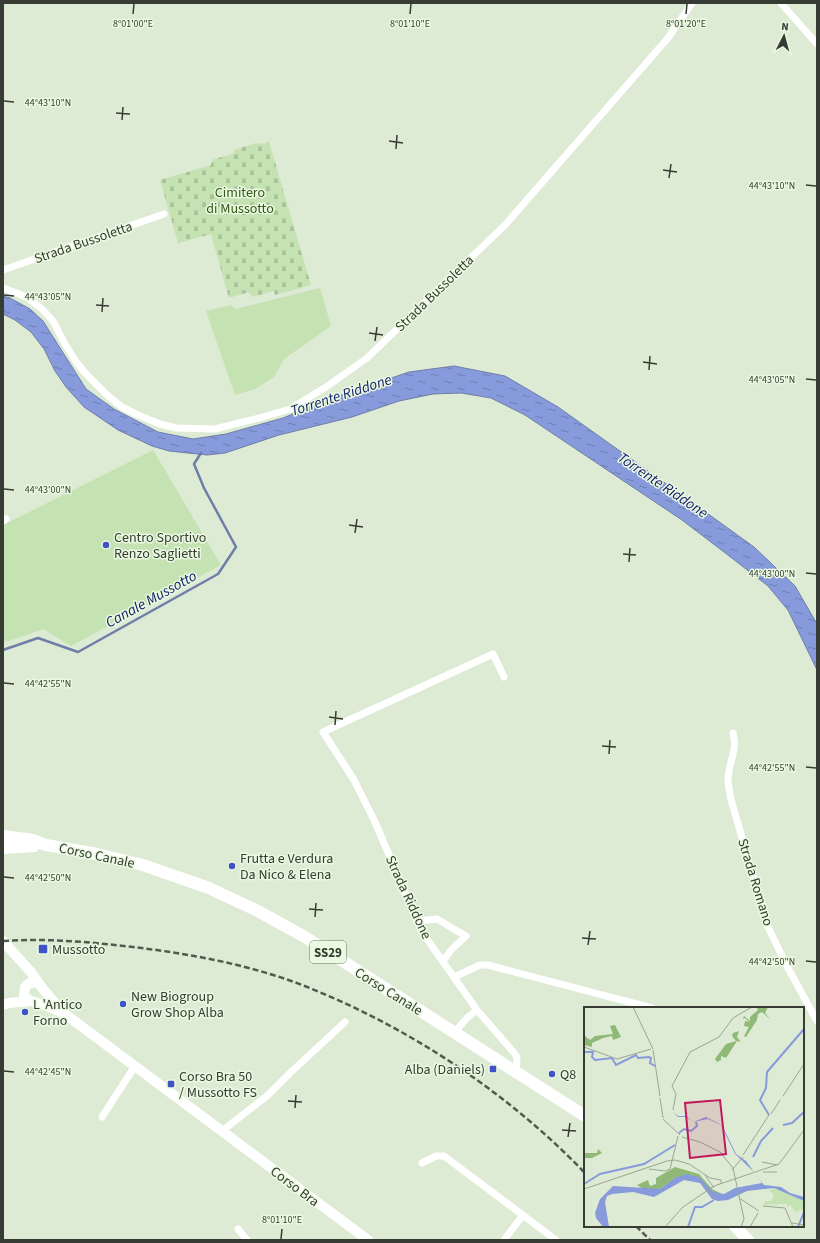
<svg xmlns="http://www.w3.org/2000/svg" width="820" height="1243" font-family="'Source Sans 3',sans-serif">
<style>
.green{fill:#c4e2b2}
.cemetery{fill:url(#cemetery-stones)}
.water{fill:url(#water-ripples);stroke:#6e7ea9}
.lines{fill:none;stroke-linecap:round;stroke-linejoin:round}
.stream{stroke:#6e7ea9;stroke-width:2.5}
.street{stroke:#fff;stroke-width:7}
.secondary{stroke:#fff;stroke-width:10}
.primary{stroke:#fff;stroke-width:12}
.rail{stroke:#52594e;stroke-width:2.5;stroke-dasharray:6 3;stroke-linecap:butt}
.ticks{fill:none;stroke:#363c33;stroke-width:1.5}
.poi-dot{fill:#3f53c6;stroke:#eaf9e1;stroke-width:1.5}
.labels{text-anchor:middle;stroke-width:3;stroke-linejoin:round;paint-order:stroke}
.shield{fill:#eaf9e1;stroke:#6c7567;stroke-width:1}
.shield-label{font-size:13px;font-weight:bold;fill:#363c33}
.park-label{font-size:14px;fill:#345815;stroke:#eaf9e1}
.street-label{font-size:14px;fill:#363c33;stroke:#eaf9e1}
.poi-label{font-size:14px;fill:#363c33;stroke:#eaf9e1;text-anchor:start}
.water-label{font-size:15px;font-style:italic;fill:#17206b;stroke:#eaf9e1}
.inset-river{fill:none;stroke:#869adc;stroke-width:2}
.inset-road{fill:none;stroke:#9aa594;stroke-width:1}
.view{fill:#c2185b;fill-opacity:0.15;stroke:#c2185b;stroke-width:2}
.inset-edge{fill:none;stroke:#363c33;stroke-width:2}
.ticks-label{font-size:10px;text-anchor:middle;fill:#363c33;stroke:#eaf9e1;stroke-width:3;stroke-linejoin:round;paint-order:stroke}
</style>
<defs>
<pattern id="cemetery-stones" width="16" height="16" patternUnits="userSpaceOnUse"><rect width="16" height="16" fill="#c4e2b2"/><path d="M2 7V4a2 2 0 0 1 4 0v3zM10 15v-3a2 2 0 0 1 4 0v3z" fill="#a9c39a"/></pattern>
<pattern id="water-ripples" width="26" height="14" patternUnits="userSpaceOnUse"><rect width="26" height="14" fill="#869adc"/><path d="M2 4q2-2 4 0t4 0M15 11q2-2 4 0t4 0" fill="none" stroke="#6e7fb3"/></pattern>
</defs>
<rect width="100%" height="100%" fill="#ddebd4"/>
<path class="green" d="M320,288L331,326L284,359L274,377L255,389L235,395L206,311L231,305L236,309Z
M153,450L221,565L71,646L43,629L6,642L3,637V525Z"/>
<path class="cemetery" d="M269,142L311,285L275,295L274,291L252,297L251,294L249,295V292L229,298L211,234L178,243L160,180L211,165V163L213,162L212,160L235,153L234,150L256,143L257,144L262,143L263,144Z"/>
<path class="water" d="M3,296L10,298L30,309L43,321L86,389L114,409L158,432L193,439L226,434L283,418L327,400L409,372L454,366L505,376L558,407L693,503L754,547L795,586L817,624V670L788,610L768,586L724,552L682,520L525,415L491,398L461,393L433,394L399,401L352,417L279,435L225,453L207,455L169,451L152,446L118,430L84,407L66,387L55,371L44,349L31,332L15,320L3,314Z"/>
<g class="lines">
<path class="stream" d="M3,650L38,638L78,652L218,574L236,547L204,488L194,464L201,453"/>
<path class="street" d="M781,3L817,44
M3,270L164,214
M3,288L19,294L28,298L42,309L53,321L65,344L77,363L87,375L107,395L122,407L138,415L160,424L176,428L215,429L263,417L290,409L326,387L367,358L506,224L668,38L692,3
M3,521L6,519
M504,677L493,654L323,732L354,780L375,822L422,932L477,1010L515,1054L517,1058L516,1073
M733,733C738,752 728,763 728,780C728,785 730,790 730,796L767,925L788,968L817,1021
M417,921L437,919L466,936L451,950L443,961
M454,977L480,965H488L652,1008
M454,1033L467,1018L477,1010
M102,1117L135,1066
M222,1131L268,1095L290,1073L345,1022
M422,1163L436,1156H444L556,1240
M238,1229L247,1240
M504,1240L523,1215"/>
<path class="secondary" d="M3,941L30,971L43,989L62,1011
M39,984C34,981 29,982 25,987L24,995L26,998L31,1001L47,1006L65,1014L368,1240
M3,1005L9,1003L31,1001"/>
<path class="primary" d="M3,836L33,840L46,845L97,854L143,865L209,888L256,910L305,937L585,1116
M3,848L34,846
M735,1226L748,1240"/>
<path class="rail" d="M3,941C47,938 89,942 133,947C192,954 257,966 312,989C413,1030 509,1094 585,1173
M636,1226L650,1240"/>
</g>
<path class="ticks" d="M133,14L134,4M410,14L411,4M686,14L687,4M4,101L14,102M116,113L130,114M122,120L123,107M389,141L403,143M396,149L397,135M663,170L677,172M669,178L671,164M806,185L816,186M4,295L14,296M96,305L109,306M102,312L103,298M369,333L383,335M375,341L377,327M643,362L657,364M649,370L650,356M806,379L816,380M4,489L14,490M349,525L363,527M355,533L357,519M623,554L636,555M629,562L630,548M806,573L816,574M4,683L14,684M329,717L343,719M335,725L336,711M602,746L616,747M609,754L610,740M806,767L816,768M4,877L14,878M309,909L323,910M315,917L316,903M582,938L596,939M588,945L590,931M806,961L816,962M4,1071L14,1072M288,1101L302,1102M295,1108L296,1095M562,1130L576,1131M568,1137L570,1123M281,1239L282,1229"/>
<g class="poi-dot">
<circle cx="106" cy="545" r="4"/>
<circle cx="232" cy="866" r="4"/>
<rect x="38" y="944" width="10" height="10" rx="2"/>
<circle cx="123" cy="1004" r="4"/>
<circle cx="25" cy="1012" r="4"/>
<rect x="489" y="1065" width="8" height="8" rx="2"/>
<circle cx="552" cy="1074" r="4"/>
<rect x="167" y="1080" width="8" height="8" rx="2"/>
</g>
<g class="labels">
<rect class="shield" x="310" y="941" width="36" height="22" rx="3"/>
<g class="shield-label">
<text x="328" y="957">SS29</text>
</g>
<g class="park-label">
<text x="240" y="197">Cimitero<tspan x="240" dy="16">di Mussotto</tspan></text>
</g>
<g class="street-label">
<text transform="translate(83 242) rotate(-19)" y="5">Strada Bussoletta</text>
<text transform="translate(434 293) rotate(-44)" y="5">Strada Bussoletta</text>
<text transform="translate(97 855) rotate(12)" y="5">Corso Canale</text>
<text transform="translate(756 882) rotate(73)" y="5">Strada Romano</text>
<text transform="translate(409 897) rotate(65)" y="5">Strada Riddone</text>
<text transform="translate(389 991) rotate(32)" y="5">Corso Canale</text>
<text transform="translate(295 1186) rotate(37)" y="5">Corso Bra</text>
</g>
<g class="poi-label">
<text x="114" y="542">Centro Sportivo<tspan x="114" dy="16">Renzo Saglietti</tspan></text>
<text x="240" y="863">Frutta e Verdura<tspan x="240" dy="16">Da Nico &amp; Elena</tspan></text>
<text x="52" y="954">Mussotto</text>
<text x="131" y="1001">New Biogroup<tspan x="131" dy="16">Grow Shop Alba</tspan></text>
<text x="33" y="1009">L 'Antico<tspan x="33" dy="16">Forno</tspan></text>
<text x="485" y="1074" text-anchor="end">Alba (Daniels)</text>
<text x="560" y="1079">Q8</text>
<text x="179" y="1081">Corso Bra 50<tspan x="179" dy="16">/ Mussotto FS</tspan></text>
</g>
<g class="water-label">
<text transform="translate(341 395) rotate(-18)" y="5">Torrente Riddone</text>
<text transform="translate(663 485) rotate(34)" y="5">Torrente Riddone</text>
<text transform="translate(151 599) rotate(-29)" y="5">Canale Mussotto</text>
</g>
</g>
<g transform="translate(584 1007)">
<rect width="220" height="220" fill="#ddebd4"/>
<path d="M189,189L198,192L197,197L179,198L182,194H188Z" fill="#c4e2b2"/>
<path d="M184,0L181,6L187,13L178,5L174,7L173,13L162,30L160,29L165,20L160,19L161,14L165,15L161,11L159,12L160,9L166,14V10L174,3L173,1ZM31,18L37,30L29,33L28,29L19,31L8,36V40L0,38L1,29L6,33L11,29L29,27L26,19ZM155,24L153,30L157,35L153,34L142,51L137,49V53L133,55L131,52L142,37L152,34L148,29L149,26ZM14,142L18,146L8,151H0V146H13ZM91,160L115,167L128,182L138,187L130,186L107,168L91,171L76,182H59L53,178L64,173L66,179L72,177V171Z" fill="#90b877"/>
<path d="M190,181L220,194V202L211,205L207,198L203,200V197H197L198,192L189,189L190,187L185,184Z" fill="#c4e2b2"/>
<path d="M89,105L94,109H102L109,115L122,110L136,117L139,120L152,147L162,154L170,165L151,147L137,118L124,112L109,115L102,110H94ZM102,167L115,170L129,185L140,187L151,181L178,176L172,168L180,178L197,180L206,186L220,190V194L190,181L163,184L144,193L134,194L128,192L116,176L100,173L70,190L49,185L28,187L23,189L21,195L25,220H19L12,211L11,206L16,192L29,179L76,182L91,171Z" fill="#869adc"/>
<path class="inset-river" d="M0,45H9L8,50L11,53L28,51L32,58L52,48L54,51L65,50L67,51L66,56L71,59M185,108L176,93L182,81L183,65L220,22M199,118L208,116L220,105M95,126L100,122L107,124L113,119L112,115M169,150L177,134L189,121M0,177L16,167L60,157L91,138M104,220L111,200H118L130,193M214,220L220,205"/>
<path class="inset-road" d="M49,0L69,42M0,40L33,52L67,42M69,43L76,89M199,89L220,57M76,91L79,111M89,103L92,87L88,79L106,45L135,30L149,11L168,0M187,107L196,93M79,112L96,128M98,130L116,135L136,145L149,161M159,148L185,108M178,155L193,158M105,157L126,171L137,173V177M149,161L160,212L157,220M65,162L81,164L86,162L94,129M148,163L159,150M179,165H193M121,168L130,181M0,182L83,154L91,153L105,157M155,191L175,204M179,199L201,201L209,220M208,216L220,218M81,220L99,200L130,179L195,157L220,123M166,220L174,206"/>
<path class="view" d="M136,93L142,147L106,151L101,96Z"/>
<rect width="220" height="220" class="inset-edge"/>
</g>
<g class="ticks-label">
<text x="133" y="27">8°01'00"E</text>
<text x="410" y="27">8°01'10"E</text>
<text x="686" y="27">8°01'20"E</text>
<text x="48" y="106">44°43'10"N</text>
<text x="772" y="189">44°43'10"N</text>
<text x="48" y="300">44°43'05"N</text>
<text x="772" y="383">44°43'05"N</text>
<text x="48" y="493">44°43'00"N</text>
<text x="772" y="577">44°43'00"N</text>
<text x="48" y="687">44°42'55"N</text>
<text x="772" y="771">44°42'55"N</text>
<text x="48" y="881">44°42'50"N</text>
<text x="772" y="965">44°42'50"N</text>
<text x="48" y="1075">44°42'45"N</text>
<text x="282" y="1223">8°01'10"E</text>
</g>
<rect width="820" height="1243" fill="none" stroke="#363c33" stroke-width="8"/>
<g transform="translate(784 36) rotate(6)" stroke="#eaf9e1" stroke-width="3" paint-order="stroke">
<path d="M0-3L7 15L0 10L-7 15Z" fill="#363c33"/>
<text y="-6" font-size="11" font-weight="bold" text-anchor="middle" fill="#363c33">N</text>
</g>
</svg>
